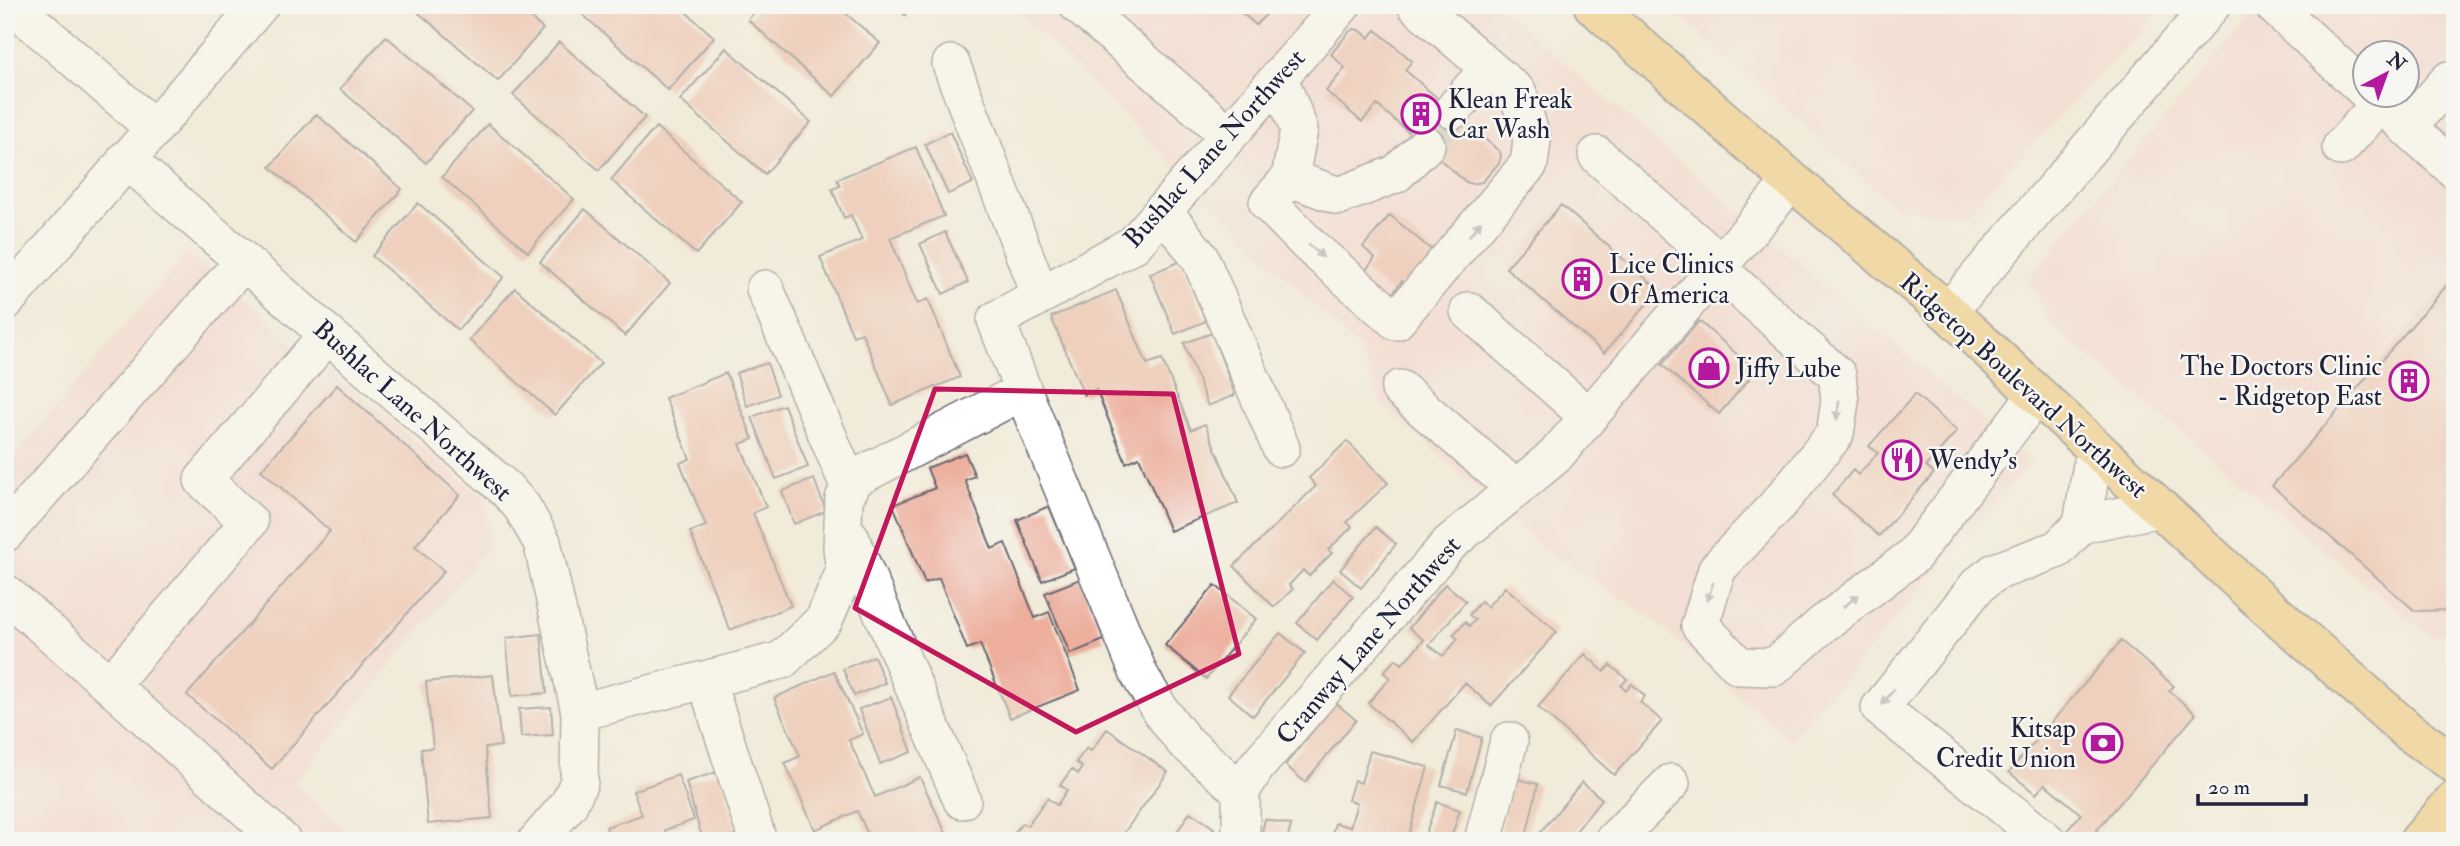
<svg xmlns="http://www.w3.org/2000/svg" width="2460" height="846" font-family="'IM FELL Double Pica',serif">
<style>
.built{fill:#f7d0ce}
.building{fill:#edae9c}
.lines{fill:none;stroke-linecap:round;stroke-linejoin:round}
.minor-tunnel{stroke:#c8c3b9;stroke-width:37;stroke-dasharray:37 18;stroke-linecap:butt}
.minor-casing{stroke:#6a6872;stroke-width:40}
.major-casing{stroke:#6a6872;stroke-width:42}
.minor{stroke:#fff;stroke-width:37}
.major{stroke:#f2c36a;stroke-width:38}
.oneway{fill:#9c9ca7}
.marked{fill:none;stroke:#c2185b;stroke-width:5;stroke-linejoin:round}
.labels{text-anchor:middle;stroke-width:5;stroke-linejoin:round;paint-order:stroke}
.poi-label{font-size:26px;fill:#22223b;stroke:#f6f6f2;text-anchor:start}
.street-label{font-size:26px;fill:#22223b;stroke:#f6f6f2}
</style>
<rect width="100%" height="100%" fill="#f6f6f2"/>
<filter id="ink" filterUnits="userSpaceOnUse"><feTurbulence type="fractalNoise" baseFrequency=".0143" numOctaves="2"/><feDisplacementMap in="SourceGraphic" scale="14" xChannelSelector="R" yChannelSelector="G"/><feConvolveMatrix kernelMatrix="1 2 1 2 8 2 1 2 1" color-interpolation-filters="sRGB"/></filter>
<filter id="wash" filterUnits="userSpaceOnUse"><feTurbulence type="fractalNoise" baseFrequency=".00686" numOctaves="4" result="noise"/><feDisplacementMap in="SourceGraphic" scale="28" xChannelSelector="R" yChannelSelector="G"/><feGaussianBlur stdDeviation="1.57" result="paint"/><feColorMatrix in="noise" values="0 0 0 0 0 0 0 0 0 0 0 0 0 0 0 0 0 1.4 0 .05"/><feComposite in="paint" operator="in"/></filter>
<g filter="url(#wash)">
<rect width="100%" height="100%" fill="#f1ebd9"/>
<path class="built" d="M1012,5H1497L2031,462L1790,741L1649,616L1543,548L1381,403L1359,349Z
M1668,5H2167L1964,216L1896,207Z
M2291,5H2455V150L2392,95L2408,94V52H2366L2365,71Z
M2256,9L2455,181V631L2431,637L2270,506L2048,322L2028,279Z
M187,252L486,500L490,544L295,783L358,841H5V469Z"/>
<g id="blocks">
<path class="building" d="M413,5H516L543,29L498,81L412,7Z
M591,5H678L714,37L668,90L583,15Z
M760,5H836L880,43L834,96L748,20Z
M894,5H913L905,15Z
M1233,5H1277L1273,10L1271,9L1256,25Z
M1354,29L1361,31L1369,38L1376,30L1412,61L1405,70L1500,152L1501,157L1499,163L1482,182L1472,184L1466,182L1377,105L1362,122L1326,91L1345,68L1331,54L1349,32Z
M386,36L472,111L426,163L340,89Z
M559,42L645,117L599,170L513,95Z
M726,48L811,122L765,174L680,100Z
M316,114L402,189L356,242L270,167Z
M488,124L574,199L528,252L442,177Z
M656,127L742,202L696,254L611,180Z
M950,132L973,183L948,194L925,144Z
M916,147L944,216L890,238L917,304L928,299L960,377L892,405L862,333L853,336L820,257L862,240L851,215L844,218L832,189L840,186L837,179Z
M418,203L504,277L458,330L372,256Z
M1561,205L1659,290L1604,353L1506,268Z
M585,209L670,283L625,336L540,262Z
M1390,215L1441,258L1414,290L1402,281L1392,294L1365,271L1375,258L1363,247Z
M945,232L968,282L943,294L920,244Z
M1181,261L1206,321L1175,334L1150,274Z
M2455,276V610L2415,611L2272,486Z
M515,288L601,363L555,415L469,340Z
M1116,290L1147,364L1162,359L1191,430L1205,424L1238,503L1170,531L1139,457L1126,463L1096,389L1084,395L1051,317Z
M1699,321L1756,371L1719,414L1662,365Z
M1212,333L1235,395L1208,406L1184,343Z
M767,363L778,395L747,406L736,373Z
M726,373L753,439L740,444L766,507L753,513L791,606L730,630L690,532L706,526L680,463L690,459L665,398Z
M337,385L460,495L415,546L444,571L272,769L187,695L330,531L261,470Z
M1915,394L1957,431L1926,466L1934,473L1879,536L1832,495L1853,470L1858,475L1878,453L1869,446Z
M784,405L808,467L776,479L752,417Z
M1347,441L1388,483L1347,522L1352,527L1328,550L1332,553L1309,576L1303,570L1289,585L1293,589L1274,607L1234,566L1316,486L1309,478Z
M965,453L975,476L965,480L992,549L1005,543L1035,618L1049,612L1080,690L1010,718L980,644L967,649L939,578L925,583L893,505L935,488L927,468Z
M814,479L826,511L794,524L782,491Z
M1049,506L1075,568L1042,581L1017,520Z
M1376,527L1396,544L1361,588L1340,570Z
M1080,579L1104,640L1070,654L1045,593Z
M1333,579L1353,597L1317,640L1297,623Z
M1445,584L1466,601L1429,645L1443,656L1458,639L1453,635L1465,622L1469,626L1475,620L1469,615L1481,601L1487,607L1505,587L1557,632L1491,706L1465,683L1413,742L1368,703L1390,678L1383,672L1396,659L1402,664L1424,640L1409,628Z
M1215,585L1256,619L1206,679L1165,645Z
M1280,633L1305,653L1253,716L1228,695Z
M541,634L547,693L512,696L506,638Z
M2121,641L2174,686L2169,691L2196,714L2096,831L2106,839L2105,841H2058L2081,814L2045,784L2036,794L2009,772Z
M1585,654L1604,672L1610,665L1627,679L1621,686L1626,691L1632,684L1645,696L1640,702L1662,721L1614,775L1538,707Z
M874,656L885,683L854,696L843,669Z
M834,671L863,734L849,740L875,797L920,777L948,838L941,841H871L857,811L815,830L785,763L800,756L774,698Z
M493,675L501,746L485,748L492,818L428,824L421,749L433,748L426,682Z
M891,697L912,752L880,764L859,709Z
M1336,703L1356,720L1305,782L1285,765Z
M551,707L553,735L521,737L519,709Z
M1107,729L1168,772L1118,841L1010,839L1022,823L1027,826L1047,798L1057,805L1067,790L1060,785L1072,769L1078,774L1082,767L1076,762L1087,748L1091,751Z
M1457,730L1482,738L1467,792L1441,785Z
M1370,751L1428,767L1407,841H1330L1335,823L1350,827L1357,803L1348,800L1354,780L1361,783Z
M720,771L738,834L717,841H703L686,782Z
M678,775L694,820L665,830L669,841H611L606,827L642,815L633,791Z
M1513,778L1538,784L1525,841H1499Z
M1582,782L1602,799L1568,841H1533Z
M1437,802L1460,810L1450,841H1423Z
M1190,812L1214,828L1205,841H1171Z
M1265,819L1291,825L1287,841H1260Z"/>
</g>
</g>
<g filter="url(#ink)">
<use href="#blocks" fill-opacity="0" stroke="#6a6872" stroke-width="2"/>
<g class="lines">
<path class="minor-tunnel" d="M1426,145L1453,110"/>
<g class="minor-casing">
<path id="minor" d="M12,5L154,128
M1078,5L1229,135
M2273,5L2366,91
M951,64L1040,295
M1279,78L1299,129L1290,178L1268,203L1309,245L1396,321L1529,164L1532,140L1518,93L1416,5
M2370,94L2455,170
M1453,110L1489,68
M2407,128L2449,80
M2341,147L2380,104
M1597,155L1722,265
M126,159L506,489L522,507L542,542L580,712L579,782L569,804L537,841
M1290,178L1339,196L1396,174L1426,145
M1163,210L1200,258L1281,448
M1718,269L1837,375L1840,401L1835,434L1780,502L1717,569L1700,625L1739,666L1774,667L1823,624L1913,556L2037,394
M765,289L850,488
M5,302L260,5
M1469,311L1589,417
M1948,312L2212,5
M1400,389L1516,489
M1023,391L1139,674L1160,710L1183,740L1241,791
M2095,447L2082,524L2161,508
M5,533L244,261
M850,537L962,800
M5,593L110,685L282,841
M706,680L758,841
M110,685L249,522L203,480L328,334
M580,712L782,660L824,620L845,571L842,548L844,499L854,479L1023,391L996,320L1134,244L1342,5
M1241,841V791L1256,767L1449,544L1555,456L1792,181
M1483,841L1509,741
M1613,841L1671,783
M2047,841L1880,708L1978,585L1995,572L2058,549L2082,524"/>
</g>
<g class="major-casing">
<path id="major" d="M1593,5L1792,181L1948,312L2254,595L2408,731L2455,764
M2419,841L2455,800"/>
</g>
<use href="#minor" class="minor"/>
<use href="#major" class="major"/>
</g>
<defs><path id="oneway-solid" d="M-6-.8H1V-3.2L6.5 0L1 3.2V.8H-6Z" transform="scale(1.75)"/></defs>
<g class="oneway">
<use href="#oneway-solid" transform="translate(1475 229) rotate(-50)"/>
<use href="#oneway-solid" transform="translate(1316 251) rotate(42)"/>
<use href="#oneway-solid" transform="translate(1838 410) rotate(97)"/>
<use href="#oneway-solid" transform="translate(1710 592) rotate(108)"/>
<use href="#oneway-solid" transform="translate(1851 601) rotate(-38)"/>
<use href="#oneway-solid" transform="translate(1888 697) rotate(128)"/>
</g>
</g>
<path d="M0 0H2460V846H0ZM935,389L1173,394L1239,654L1076,732L855,608Z" fill="#f1ebd9" fill-opacity=".55" fill-rule="evenodd"/>
<path class="marked" d="M935,389L1173,394L1239,654L1076,732L855,608Z"/>
<defs>
<g id="building-ring" transform="scale(2.0125)"><circle r="9.5" fill="#f6f6f2" stroke="#b5179e" stroke-width="1.5"/><path d="M-4-6H4V6H1V3H-1V6H-4ZM-2.5-4.3h1.7v1.8h-1.7ZM.8-4.3h1.7v1.8H.8ZM-2.5-1h1.7V.8h-1.7ZM.8-1h1.7V.8H.8Z" fill="#b5179e"/></g>
<g id="shop-ring" transform="scale(2.0125)"><circle r="9.5" fill="#f6f6f2" stroke="#b5179e" stroke-width="1.5"/><path d="M-5-2.5h2.3a2.7 3.5 0 0 1 5.4 0H5L5.5 6h-11ZM-1.5-2.5h3a1.5 2.3 0 0 0-3 0Z" fill="#b5179e"/></g>
<g id="restaurant-ring" transform="scale(2.0125)"><circle r="9.5" fill="#f6f6f2" stroke="#b5179e" stroke-width="1.5"/><path d="M-5-6h1v4h1v-4h1v4h1v-4h1v5L-1.5 .5V6h-2V.5L-5-1ZM5-6V6H3V1.5H1.5Q1.5-4 5-6Z" fill="#b5179e"/></g>
<g id="bank-ring" transform="scale(2.0125)"><circle r="9.5" fill="#f6f6f2" stroke="#b5179e" stroke-width="1.5"/><path d="M-6-4H6V4H-6ZM0-2.3a2.3 2.3 0 1 0 0 4.6a2.3 2.3 0 1 0 0-4.6Z" fill="#b5179e"/></g>
</defs>
<g fill-rule="evenodd">
<use href="#building-ring" x="1421" y="114"/>
<use href="#building-ring" x="1582" y="279"/>
<use href="#shop-ring" x="1709" y="368"/>
<use href="#building-ring" x="2409" y="381"/>
<use href="#restaurant-ring" x="1902" y="460"/>
<use href="#bank-ring" x="2103" y="743"/>
</g>
<g class="labels">
<g class="poi-label">
<text x="1448" y="108">Klean Freak<tspan x="1448" dy="30">Car Wash</tspan></text>
<text x="1609" y="273">Lice Clinics<tspan x="1609" dy="30">Of America</tspan></text>
<text x="2382" y="375" text-anchor="end">The Doctors Clinic<tspan x="2382" dy="30">- Ridgetop East</tspan></text>
<text x="1736" y="377">Jiffy Lube</text>
<text x="1929" y="469">Wendy's</text>
<text x="2076" y="737" text-anchor="end">Kitsap<tspan x="2076" dy="30">Credit Union</tspan></text>
</g>
<g class="street-label">
<text transform="translate(1214 148) rotate(-48)" y="9">Bushlac Lane Northwest</text>
<text transform="translate(2024 385) rotate(42)" y="9">Ridgetop Boulevard Northwest</text>
<text transform="translate(413 410) rotate(42)" y="9">Bushlac Lane Northwest</text>
<text transform="translate(1368 640) rotate(-49)" y="9">Cranway Lane Northwest</text>
</g>
</g>
<rect width="2460" height="846" fill="none" stroke="#f6f6f2" stroke-width="28"/>
<g transform="translate(2386 74) rotate(41)"><circle r="33" fill="#f6f6f2" stroke="#a1a1a9" stroke-width="2"/>
<path d="M0-5L12 26L0 18L-12 26Z" fill="#b5179e"/>
<text y="-10" font-size="19" font-weight="bold" text-anchor="middle" fill="#22223b">N</text>
</g>
<path d="M2198 794v10h108v-10" fill="none" stroke="#22223b" stroke-width="3.5"/>
<text x="2208" y="794" font-size="21" fill="#22223b" stroke="#f6f6f2" stroke-width="5" paint-order="stroke">20 m</text>
</svg>
